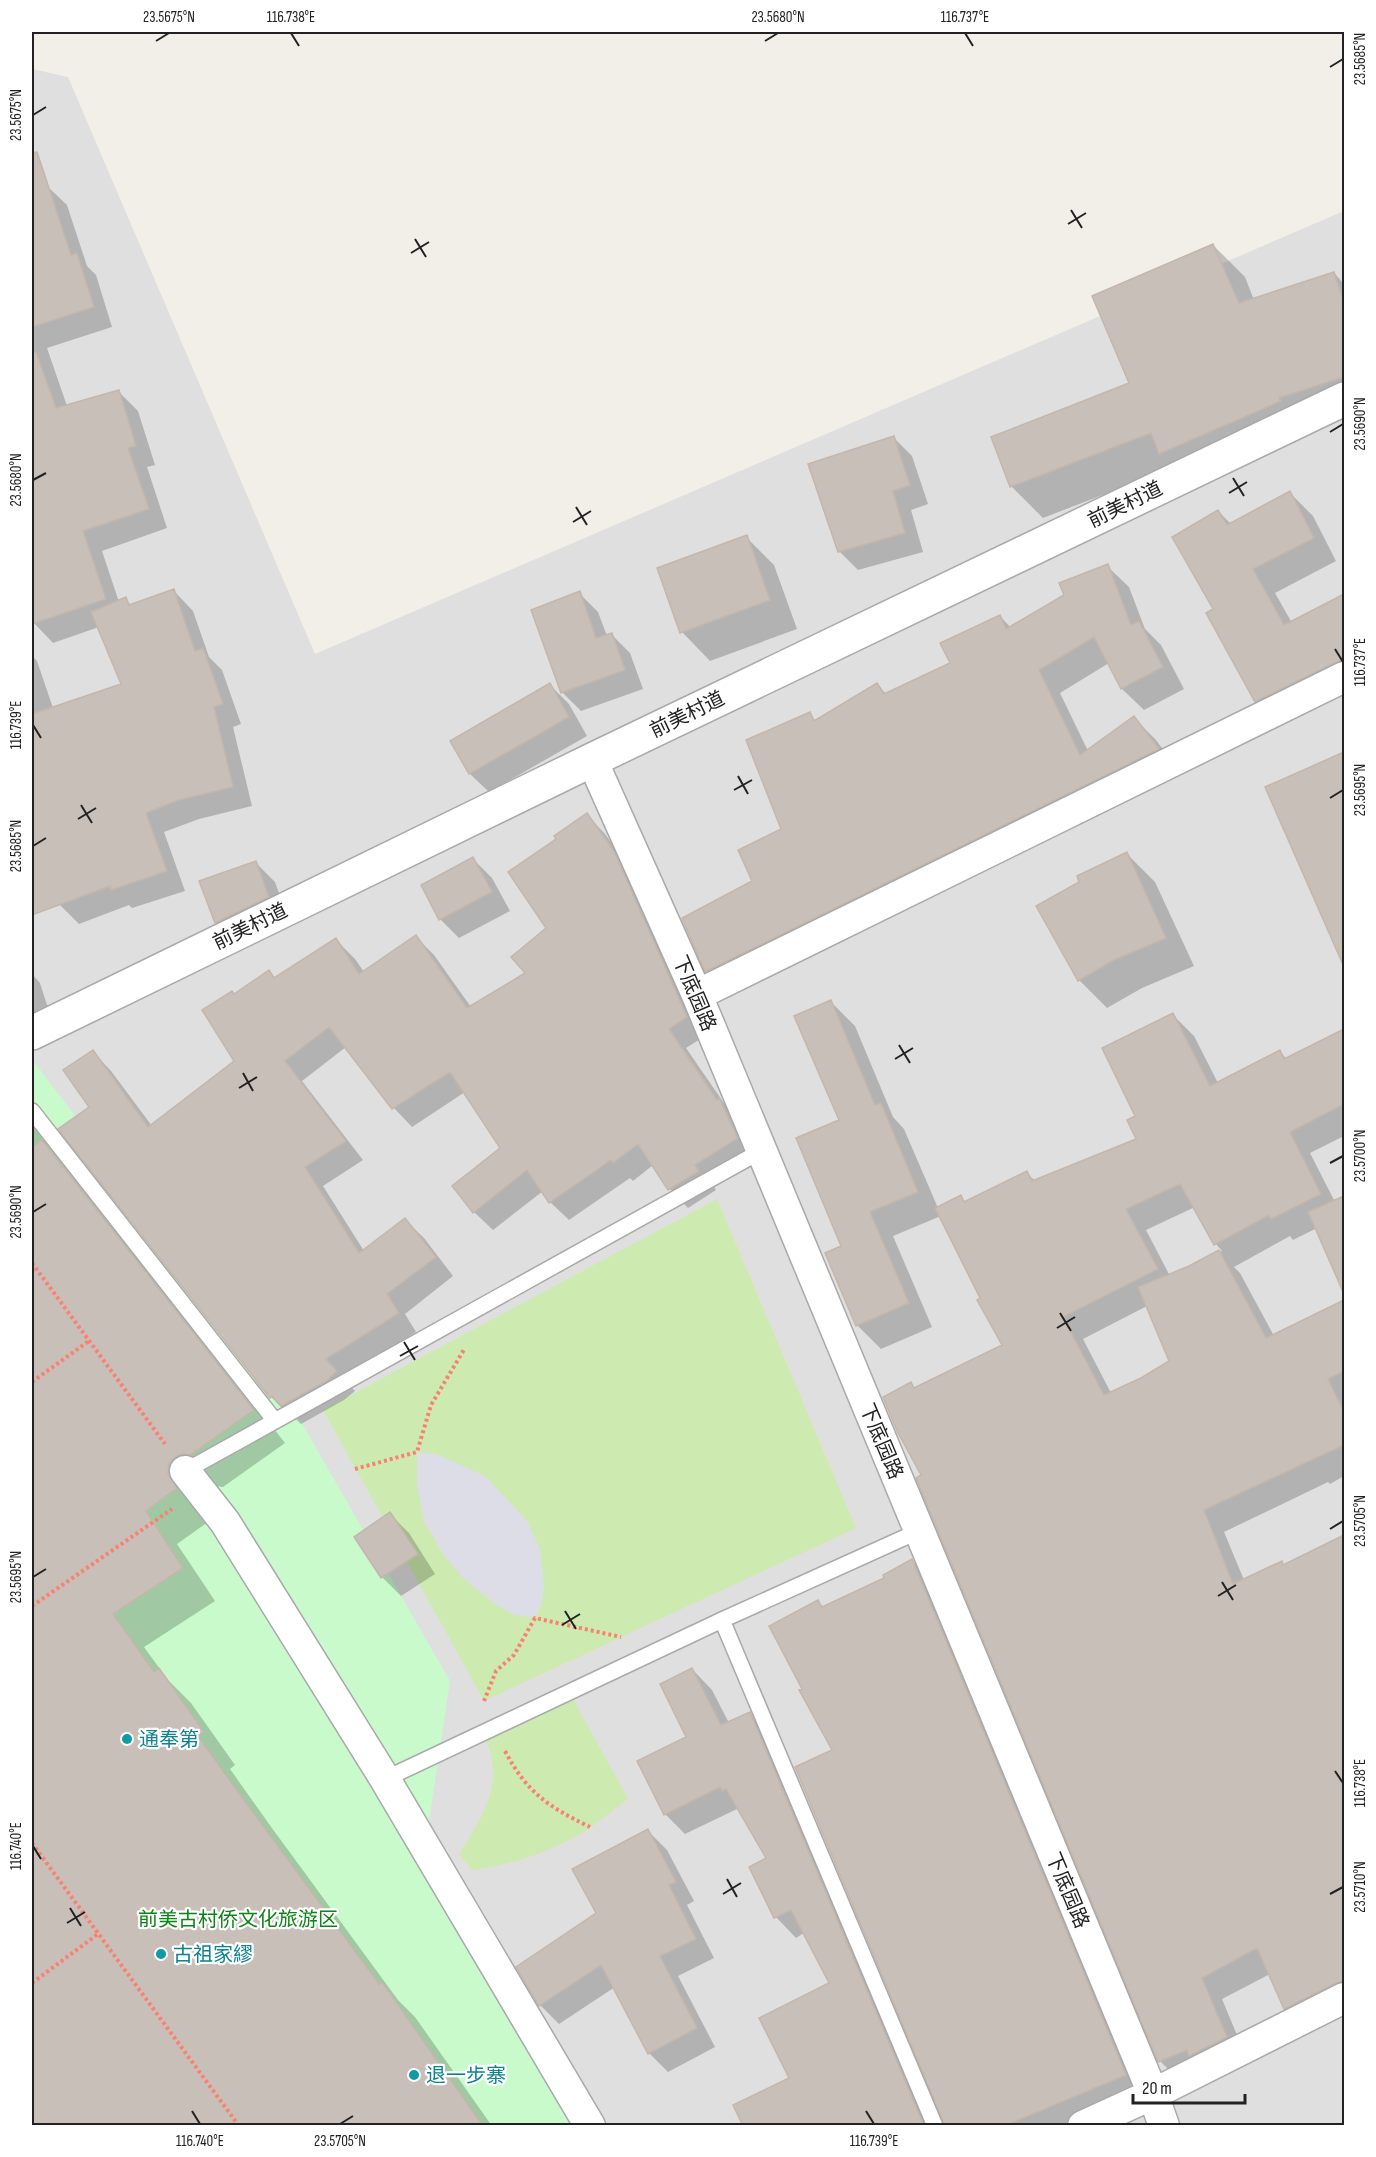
<svg xmlns="http://www.w3.org/2000/svg" width="1376" height="2157" font-family="'Sofia Sans Condensed','Noto Sans SC',sans-serif">
<style>
.residential{fill:#e0dfdf}
.grass{fill:#cdebb0}
.park{fill:#c8facc}
.plaza{fill:#dddde8}
.shadow{fill:#0003;fill-rule:evenodd}
.building{fill:#c7bfb8;stroke:#c4b6ab;stroke-width:1.5}
.lines{fill:none;stroke-linecap:round;stroke-linejoin:round}
.service-casing{stroke:#a9a9a9;stroke-width:18}
.minor-casing{stroke:#a9a9a9;stroke-width:33}
.tertiary-casing{stroke:#a9a9a9;stroke-width:36}
.path{stroke:#fa8072;stroke-width:4;stroke-dasharray:3 3;stroke-linecap:butt}
.service{stroke:#fff;stroke-width:15}
.minor{stroke:#fff;stroke-width:30}
.tertiary{stroke:#fff;stroke-width:33}
.ticks{fill:none;stroke:#222;stroke-width:2}
.culture-dot{fill:#0f9aa8;stroke:#fff;stroke-width:2}
.labels{text-anchor:middle;stroke-width:4.5;stroke-linejoin:round;paint-order:stroke}
.street-label{font-size:20px;fill:#222;stroke:#fff}
.culture-label{font-size:20px;fill:#0d838f;stroke:#fff;text-anchor:start}
.park-label{font-size:20px;fill:#0c8416;stroke:#fff}
.neatline{fill:none;stroke:#222;stroke-width:2}
.ticks-label{font-size:15px;text-anchor:middle;fill:#222}
</style>
<rect width="100%" height="100%" fill="#f2efe9"/>
<path class="residential" d="M32,69L68,77L315,654L1344,211V2125L32,2126Z"/>
<path class="grass" d="M717,1199L856,1528L484,1701L323,1410Z
M571,1695L628,1799C611,1811 594,1827 575,1837C544,1854 507,1866 472,1870L459,1854C482,1818 507,1780 484,1737Z"/>
<path class="park" d="M32,1062H34L277,1380L450,1681L427,1834L601,2125H32Z"/>
<path class="plaza" d="M417,1452L436,1454L485,1476L527,1521L540,1549L544,1587L541,1605L535,1618L515,1615L495,1604L463,1578L443,1554L424,1521L417,1484Z"/>
<path class="shadow" d="M47,186L67,205L87,266L96,275L112,327L47,348L67,406L119,392L138,411L155,465L147,467L167,528L102,551L119,602L125,599L132,606L174,591L193,611L209,657L222,670L241,724L233,727L252,806L199,819L164,832L185,891L132,908L129,905L79,924L59,904L38,868L32,870V656L37,661L53,708L123,685L99,627L53,643L34,623L32,617V191Z
M1213,245L1245,277L1254,300L1334,273L1344,284V419L1310,430L1311,433L1192,485L1175,467L1043,518L1011,486L1131,384Z
M893,437L912,456L928,504L911,510L923,552L858,570L839,551Z
M1290,493L1313,516L1336,561L1275,593L1292,623L1344,595V692L1279,724L1256,701L1215,609L1218,511L1231,524Z
M746,537L774,565L797,629L710,661L682,632L659,569Z
M1107,566L1129,587L1145,629L1161,645L1184,689L1144,710L1122,689L1109,663L1060,693L1088,751L1134,718L1156,740L1179,771L729,993L707,971L783,830L809,714L816,721L877,684L887,695L952,664L1000,616L1011,628L1066,596Z
M579,593L598,612L607,636L611,634L630,653L643,689L581,711L562,692Z
M550,685L569,704L587,736L489,792L470,774Z
M1344,753V964L1267,788Z
M587,815L605,834L632,872L705,1036L686,1048L728,1109L738,1119L756,1157L712,1184L716,1190L688,1208L670,1189L653,1165L633,1181L630,1178L569,1220L550,1202L543,1191L493,1230L474,1212L502,1148L465,1092L412,1127L394,1108L346,1047L302,1081L363,1160L323,1186L364,1251L405,1220L424,1238L453,1276L405,1314L416,1332L343,1378L355,1391L344,1400L301,1424L292,1415L290,1416L271,1397L60,1129L91,1108L93,1052L111,1071L152,1126L236,1061L235,995L269,972L276,979L336,940L355,959L364,972L416,937L434,955L471,1007L527,974L548,928L558,840Z
M1127,854L1155,882L1194,966L1142,988L1107,1008L1079,980Z
M473,859L492,878L510,911L459,938L440,919Z
M256,863L275,882L287,916L235,941L216,922Z
M32,974L40,983L55,1030L32,1037Z
M831,1002L855,1026L893,1117L904,1129L938,1208L960,1197L966,1202L1027,1173L1035,1181L1138,1139L1137,1116L1173,1015L1194,1036L1218,1083L1280,1052L1287,1059L1344,1031V1136L1310,1153L1335,1202L1341,1200L1344,1203V1290L1317,1228L1293,1240L1290,1236L1234,1267L1240,1273L1274,1336L1344,1302V1476L1330,1484L1328,1482L1224,1532L1244,1580L1281,1563L1284,1566L1344,1536V2010L1306,2029L1285,2008L1270,1974L1222,1999L1247,2059L1181,2082L1160,2061L923,1476L910,1384L915,1389L1005,1345L941,1216L893,1236L932,1327L881,1349L857,1325L843,1246L841,1121ZM1195,1207L1216,1244L1222,1251L1170,1276L1146,1230ZM1147,1306L1170,1361L1142,1379L1111,1393L1083,1339Z
M32,1119L285,1443L223,1487L216,1486L208,1522L177,1544L215,1601L144,1647L168,1680L191,1703L235,1765L230,1769L269,1824L398,2000L415,2017L492,2126H32Z
M390,1514L409,1533L435,1574L401,1596L382,1577Z
M912,1561L932,1581L1146,2095L1073,2126H946L834,1750L804,1690L818,1602L824,1608L887,1579Z
M692,1669L712,1690L729,1723L750,1714L770,1734L935,2126H745L791,2078L831,1983L804,1933L796,1938L776,1917L751,1867L768,1858L739,1808L685,1834L665,1814L688,1738Z
M648,1831L667,1850L694,1901L687,1905L714,1958L678,1976L715,2047L668,2072L649,2053L615,1987L559,2024L540,2005L518,1967L598,1914Z"/>
<path class="building" d="M37,152L71,255L77,253L94,307L32,327V153Z
M1213,244L1239,303L1334,272L1344,303V377L1279,398L1281,401L1159,454L1151,433L1010,487L991,437L1129,383L1092,296Z
M32,352H36L56,408L119,390L136,446L128,448L149,509L83,531L106,599L32,624Z
M894,436L910,485L893,491L905,533L838,552L808,464Z
M1290,491L1314,538L1253,569L1284,625L1344,594V660L1336,662L1255,702L1206,613L1213,609L1172,537L1218,510L1227,525Z
M747,535L770,600L680,633L657,568Z
M1108,564L1131,625L1139,621L1163,667L1121,689L1094,637L1039,670L1080,755L1134,716L1159,749L705,972L682,918L752,881L738,850L781,829L746,740L810,712L814,721L877,683L884,694L950,663L940,643L1000,615L1006,629L1064,595L1059,583Z
M174,589L195,651L203,648L223,704L214,707L233,787L179,800L146,813L167,871L111,890L110,886L32,915V714L121,684L91,612L126,597L129,605Z
M580,591L596,638L612,633L625,670L561,693L531,610Z
M550,683L569,717L469,774L450,741Z
M1344,752V967L1265,787Z
M587,813L614,851L687,1017L669,1029L717,1100L719,1098L738,1138L695,1165L699,1171L668,1190L638,1144L613,1163L611,1160L549,1203L527,1170L473,1213L452,1186L500,1148L450,1072L392,1109L329,1027L285,1061L346,1141L305,1167L359,1253L405,1218L436,1257L387,1294L399,1313L326,1359L337,1371L325,1382L281,1406L272,1396L270,1398L58,1129L89,1107L63,1070L93,1050L148,1127L234,1061L202,1010L232,991L234,994L269,970L274,978L336,938L359,974L416,935L467,1008L525,973L511,957L546,928L508,872L556,839L554,836Z
M1127,852L1166,938L1114,960L1078,981L1036,906L1079,882L1077,876Z
M473,857L492,892L439,920L421,885Z
M256,861L269,897L215,923L199,881Z
M831,1000L875,1105L881,1103L918,1192L870,1212L909,1303L856,1326L825,1253L841,1246L796,1138L839,1120L794,1016Z
M1173,1013L1210,1086L1280,1050L1284,1059L1344,1029V1104L1290,1132L1321,1194L1271,1219L1269,1215L1214,1245L1180,1184L1126,1209L1158,1269L1063,1317L1104,1395L1141,1378L1169,1361L1138,1287L1189,1266L1219,1250L1266,1338L1344,1300V1371L1328,1379L1344,1412V1445L1204,1510L1233,1584L1282,1561L1283,1565L1344,1535V1981L1336,1983L1284,2009L1257,1948L1202,1978L1227,2037L1189,2056L1187,2050L1158,2062L916,1478L921,1475L897,1431L883,1397L911,1382L914,1388L1002,1345L977,1300L980,1298L935,1208L961,1195L964,1202L1027,1171L1032,1181L1136,1139L1127,1120L1135,1116L1102,1048Z
M42,1140L254,1410L190,1455L182,1454L175,1457L169,1464L168,1474L177,1488L146,1511L183,1568L113,1614L154,1672L159,1668L204,1732L198,1736L236,1789L379,1984L382,1982L483,2126H32V1147Z
M1344,1196V1294L1308,1212Z
M390,1512L418,1554L381,1578L354,1537Z
M912,1559L1126,2075L1004,2126H945L795,1767L832,1750L799,1690L802,1689L769,1626L818,1600L822,1607L884,1578L883,1575Z
M692,1668L721,1725L750,1712L924,2126H743L733,2105L789,2078L759,2018L829,1983L791,1910L774,1918L749,1867L766,1858L726,1789L722,1791L720,1787L664,1815L637,1761L686,1737L660,1684Z
M648,1829L676,1882L669,1885L696,1939L660,1956L697,2028L648,2054L601,1965L539,2006L516,1967L596,1913L572,1869Z"/>
<g class="lines">
<g class="service-casing">
<path id="service" d="M32,1111L275,1421
M185,1471L761,1151
M722,1620L935,2126
M385,1779L722,1620L919,1531"/>
</g>
<g class="minor-casing">
<path id="minor" d="M592,760L697,995L1153,2094L1164,2126
M697,995L1344,677
M185,1471L225,1522L385,1779L590,2126
M1083,2126L1153,2094L1344,1998"/>
</g>
<g class="tertiary-casing">
<path id="tertiary" d="M32,1033L592,760L1344,399"/>
</g>
<path class="path" d="M32,1263L165,1444
M32,1382L89,1341
M355,1469L417,1452L431,1405L465,1348
M32,1606L172,1509
M484,1701L496,1671L514,1655L535,1618L621,1637
M505,1751C527,1793 549,1807 590,1827
M32,1843L239,2126
M32,1983L98,1934"/>
<use href="#service" class="service"/>
<use href="#minor" class="minor"/>
<use href="#tertiary" class="tertiary"/>
</g>
<path class="ticks" d="M291,33L299,46M965,33L973,46M156,41L169,33M765,41L778,33M1330,67L1343,59M33,115L46,107M1071,210L1082,228M1068,224L1086,213M415,239L426,257M411,253L429,242M1330,432L1343,424M1233,478L1244,496M33,480L46,473M1229,493L1247,482M576,507L587,525M573,522L591,511M1335,649L1343,662M33,725L41,738M738,776L748,794M734,790L752,780M1330,798L1343,790M81,805L92,823M78,819L96,808M33,846L46,838M899,1045L910,1063M895,1059L913,1048M243,1073L253,1091M239,1088L257,1077M1330,1163L1343,1156M33,1212L46,1204M1060,1313L1071,1331M1057,1328L1075,1317M404,1342L415,1360M400,1356L418,1346M1330,1529L1343,1521M33,1577L46,1569M1222,1582L1233,1600M1218,1596L1236,1585M565,1611L576,1629M562,1625L580,1614M1335,1771L1343,1783M33,1846L41,1859M727,1879L737,1897M723,1894L741,1883M1330,1894L1343,1887M70,1908L81,1926M67,1923L85,1912M192,2111L200,2124M866,2111L874,2124M340,2124L353,2116"/>
<g class="culture-dot">
<circle cx="127" cy="1739" r="6"/>
<circle cx="161" cy="1954" r="6"/>
<circle cx="414" cy="2075" r="6"/>
</g>
<g class="labels">
<g class="street-label">
<text transform="translate(1125 504) rotate(-26)" y="7">前美村道</text>
<text transform="translate(687 714) rotate(-26)" y="7">前美村道</text>
<text transform="translate(250 926) rotate(-26)" y="7">前美村道</text>
<text transform="translate(695 993) rotate(67)" y="7">下底园路</text>
<text transform="translate(882 1441) rotate(67)" y="7">下底园路</text>
<text transform="translate(1068 1890) rotate(67)" y="7">下底园路</text>
</g>
<g class="culture-label">
<text x="139" y="1746">通奉第</text>
<text x="173" y="1961">古祖家繆</text>
<text x="426" y="2082">退一步寨</text>
</g>
<g class="park-label">
<text x="238" y="1926">前美古村侨文化旅游区</text>
</g>
</g>
<rect width="1376" height="2157" fill="none" stroke="#ffffff" stroke-width="66"/>
<path d="M1133 2094v9h112v-9" fill="none" stroke="#222222" stroke-width="3"/>
<text x="1142" y="2094" font-size="18" fill="#222222" stroke="#ffffff" stroke-width="4.5" paint-order="stroke">20 m</text>
<rect x="33" y="33" width="1310" height="2091" class="neatline"/>
<g class="ticks-label">
<text x="169" y="22">23.5675°N</text>
<text x="291" y="22">116.738°E</text>
<text x="778" y="22">23.5680°N</text>
<text x="965" y="22">116.737°E</text>
<text transform="translate(1360 59) rotate(-90)" y="5">23.5685°N</text>
<text transform="translate(16 115) rotate(-90)" y="5">23.5675°N</text>
<text transform="translate(1360 424) rotate(-90)" y="5">23.5690°N</text>
<text transform="translate(16 480) rotate(-90)" y="5">23.5680°N</text>
<text transform="translate(1360 662) rotate(-90)" y="5">116.737°E</text>
<text transform="translate(16 725) rotate(-90)" y="5">116.739°E</text>
<text transform="translate(1360 790) rotate(-90)" y="5">23.5695°N</text>
<text transform="translate(16 846) rotate(-90)" y="5">23.5685°N</text>
<text transform="translate(1360 1156) rotate(-90)" y="5">23.5700°N</text>
<text transform="translate(16 1212) rotate(-90)" y="5">23.5690°N</text>
<text transform="translate(1360 1521) rotate(-90)" y="5">23.5705°N</text>
<text transform="translate(16 1577) rotate(-90)" y="5">23.5695°N</text>
<text transform="translate(1360 1783) rotate(-90)" y="5">116.738°E</text>
<text transform="translate(16 1846) rotate(-90)" y="5">116.740°E</text>
<text transform="translate(1360 1887) rotate(-90)" y="5">23.5710°N</text>
<text x="200" y="2146">116.740°E</text>
<text x="340" y="2146">23.5705°N</text>
<text x="874" y="2146">116.739°E</text>
</g>
</svg>
